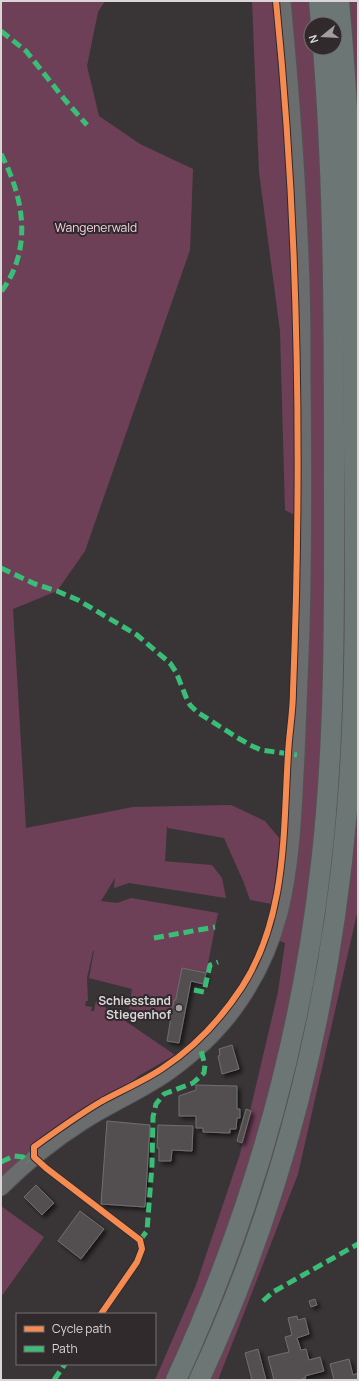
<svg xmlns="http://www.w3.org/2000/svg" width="359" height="1381" font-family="Manrope,sans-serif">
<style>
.green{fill:#6e4058;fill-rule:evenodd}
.building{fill:#524f51;stroke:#716e6f;filter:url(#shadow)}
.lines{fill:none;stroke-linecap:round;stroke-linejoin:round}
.secondary-casing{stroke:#555253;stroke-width:17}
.highway-casing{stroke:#555253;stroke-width:22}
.secondary{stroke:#6b6c6d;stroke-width:15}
.highway{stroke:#6b7675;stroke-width:20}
.quiet{stroke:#3abd76;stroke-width:5;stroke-dasharray:10 5;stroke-linecap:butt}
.cycleway-casing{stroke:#302a2d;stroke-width:8}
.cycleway{stroke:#f68b52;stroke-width:6}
.poi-dot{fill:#a29ea0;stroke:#302a2d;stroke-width:1.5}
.labels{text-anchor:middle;stroke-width:4;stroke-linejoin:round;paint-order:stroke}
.park-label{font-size:12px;fill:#f9d2e4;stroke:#302a2d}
.poi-label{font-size:12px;font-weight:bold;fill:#dad6d8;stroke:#302a2d;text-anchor:end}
</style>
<defs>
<filter id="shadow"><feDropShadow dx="3" dy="3" stdDeviation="2" flood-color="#0009"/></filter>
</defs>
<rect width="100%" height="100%" fill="#393537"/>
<path class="green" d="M1,1H105L98,12L87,66L99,116L140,144L193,169L190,250L85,551L57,591L13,609L26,828L133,807L231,805L265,821L280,839L272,904L250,900L244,883L224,838L168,828L167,826L165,861H162L212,865L222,878L226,898L129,883L114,888L115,878L101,901L117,903L131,898L218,913L206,973L182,968L176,998V1000H174L171,1016L172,1018L129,1009L132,989L89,978L94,951H93L87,978L88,1001H86L85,1006L92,1007L91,1011H94L96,1001L175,1055L140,1075L63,1135L1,1188Z
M252,1H358V909L298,1174L218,1380H155L196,1285L240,1154L278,992L285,943L273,938L286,885L304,520L285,510L280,331L259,172ZM311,24H335V48H311Z
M1,1206L44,1237L1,1297Z"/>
<path class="building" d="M182,968L206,973L203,984L191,981L179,1043L167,1041L174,1000H176V998Z
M232,1045L239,1069L222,1074L218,1056L220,1055L219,1049Z
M196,1085L237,1086V1109H240V1118H237L236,1129H230V1133L203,1132V1128H196V1116H179V1096L196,1090Z
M246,1109L251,1111L242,1143L237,1141Z
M107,1121L150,1125L145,1207L101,1204Z
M158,1125L193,1126L192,1151L172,1150L171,1161H159V1148H157Z
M36,1185L54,1203L42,1215L24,1197Z
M80,1211L104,1229L81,1259L58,1241Z
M315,1299L317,1305L311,1307L309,1301Z
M297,1316L298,1320L305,1318L309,1334L297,1338L301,1350L306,1349L309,1360L320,1357L324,1371L305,1376L306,1378L298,1380H274L268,1357L289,1352L285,1337L292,1335L288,1318Z
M258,1349L266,1380H252L245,1353Z
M349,1359L353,1375L358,1373V1380H334L330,1364Z"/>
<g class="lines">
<g class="secondary-casing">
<path id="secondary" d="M1,1188C26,1163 53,1141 83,1122C111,1104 142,1091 169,1072C194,1054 217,1033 235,1008C256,979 271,947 280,913C293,861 294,808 297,755C299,713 300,671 302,629C304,548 304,466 303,384C303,351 303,318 302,285C299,190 292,95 283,1"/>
</g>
<g class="highway-casing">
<path id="highway" d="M319,1L321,24
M176,1380C251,1217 301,1043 321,864C336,734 334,601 334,470C334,329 334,188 323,48
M199,1380C282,1203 331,1005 347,810C357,689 355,566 354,444C354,296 353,148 339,1"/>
</g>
<use href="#secondary" class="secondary"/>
<use href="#highway" class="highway"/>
<path class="quiet" d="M1,31L26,51L65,100L87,125
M1,154C24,198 33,249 1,292
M1,568L35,584L57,591L78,600L137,635L170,663L176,672L186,697L190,705L197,712L238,738L252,746L261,750L297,755
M154,938L215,927
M194,990L204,992L210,965L218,962
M1,1162L14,1156L23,1157L28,1162
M140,1240L147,1231L152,1165L153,1117L156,1104L164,1094L193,1083L204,1073L205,1065L200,1047
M263,1301L273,1292L358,1244
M54,1380L65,1364"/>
<g class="cycleway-casing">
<path id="cycleway" d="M101,1314L137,1262L142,1249L140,1240L46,1168L34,1157V1147C56,1131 78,1115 102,1101C122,1090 144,1081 163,1068C195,1047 221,1019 242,987C287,917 283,833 288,754C289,733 293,712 293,691C302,461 299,230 276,1"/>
</g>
<use href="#cycleway" class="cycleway"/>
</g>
<circle class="poi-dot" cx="179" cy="1008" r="4"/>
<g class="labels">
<g class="park-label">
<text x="96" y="232">Wangenerwald</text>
</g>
<g class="poi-label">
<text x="171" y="1005">Schiesstand<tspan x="171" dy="14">Stiegenhof</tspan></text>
</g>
</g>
<rect width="359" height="1381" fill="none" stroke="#dad6d8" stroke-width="4"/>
<rect x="16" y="1313" width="140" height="52" fill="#302a2d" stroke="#746f71"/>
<rect x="24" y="1326" width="20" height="6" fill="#f68b52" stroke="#746f71"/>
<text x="52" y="1333" font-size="12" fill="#dad6d8">Cycle path</text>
<rect x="24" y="1346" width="20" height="6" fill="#3abd76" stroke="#746f71"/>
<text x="52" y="1353" font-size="12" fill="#dad6d8">Path</text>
<g transform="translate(323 36) rotate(252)"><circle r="19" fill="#302a2d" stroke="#746f71"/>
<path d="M0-3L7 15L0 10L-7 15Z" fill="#a29ea0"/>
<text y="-6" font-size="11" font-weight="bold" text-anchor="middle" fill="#dad6d8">N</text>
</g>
</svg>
